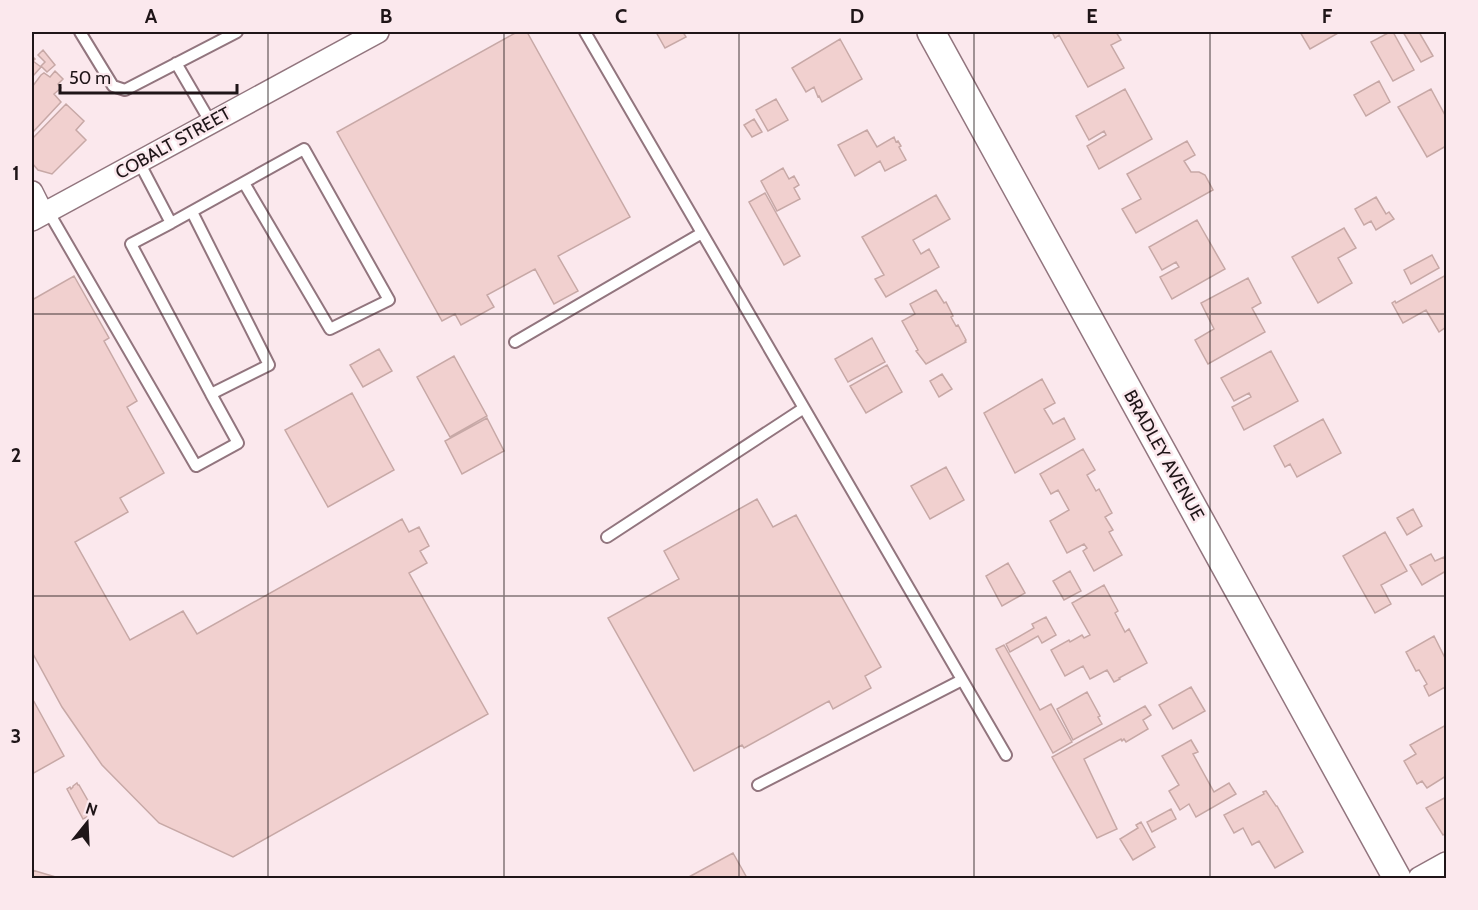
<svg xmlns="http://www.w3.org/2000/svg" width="1478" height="910" font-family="Cabin,sans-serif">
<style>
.building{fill:#f1d0cf;stroke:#c7a8a6;stroke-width:1.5}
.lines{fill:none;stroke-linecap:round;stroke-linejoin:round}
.service-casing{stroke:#92757e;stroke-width:14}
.minor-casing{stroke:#92757e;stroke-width:24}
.tertiary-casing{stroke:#92757e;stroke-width:30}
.service{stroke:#fff;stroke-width:10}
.minor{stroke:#fff;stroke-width:21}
.tertiary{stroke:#fff;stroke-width:27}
.grid{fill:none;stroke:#1f1518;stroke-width:1.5;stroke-opacity:0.55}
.labels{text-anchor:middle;stroke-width:5;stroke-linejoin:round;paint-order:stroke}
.street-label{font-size:18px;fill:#1f1518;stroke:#fbe8ed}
.neatline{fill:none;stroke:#1f1518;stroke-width:2}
.grid-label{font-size:20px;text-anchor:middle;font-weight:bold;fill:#1f1518}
</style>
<rect width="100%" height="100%" fill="#fbe8ed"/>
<path class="building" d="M517,32H527L630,217L558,256L578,291L554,304L535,269L487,295L494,307L461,325L455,314L442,321L337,132Z
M656,32H683L686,37L665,48Z
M1052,32H1116L1121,40L1111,45L1124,68L1088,87L1059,35L1055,38Z
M1300,32H1340L1310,49Z
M1390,32H1393L1414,70L1393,81L1371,42Z
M1403,32H1419L1433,56L1421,62Z
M840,39L862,79L822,102L819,96L818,97L814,87L806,92L792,68Z
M43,50L55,65L47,72L41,66L45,62L38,55Z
M32,56L35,59L33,61L41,67L32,77Z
M55,71L63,79L58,84L61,88L54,94L61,102L32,133V87L41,75L44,73L50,77Z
M1379,81L1390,102L1366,116L1354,95Z
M1125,89L1152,139L1099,169L1087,146L1106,135L1104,131L1089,140L1076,116Z
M1431,89L1446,117V146L1427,157L1398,107Z
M776,99L788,120L768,131L756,110Z
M66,104L84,121L76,130L86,140L52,174L38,170L32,163V157L33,155L32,154V139Z
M754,119L762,132L752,137L744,125Z
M867,130L877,147L894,137L896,142L898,141L901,146L899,147L906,160L885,171L880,161L855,176L838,145Z
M1187,141L1195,155L1184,161L1191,172H1199L1205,175L1213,190L1136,233L1122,209L1141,199L1127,174Z
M783,168L789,179L794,176L799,185L794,188L800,199L777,211L761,181Z
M765,193L800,256L784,265L749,202Z
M936,195L950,219L913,240L921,254L929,249L939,267L886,297L875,279L884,275L862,237Z
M1376,197L1386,214L1389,212L1394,219L1376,230L1371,221L1364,225L1355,209Z
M1197,220L1225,269L1172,299L1160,277L1179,267L1176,262L1162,270L1149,247Z
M1344,228L1356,248L1338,258L1352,283L1318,303L1292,257Z
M1432,255L1439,268L1411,284L1404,270Z
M1446,275V327L1439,332L1426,310L1403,323L1392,303L1395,301L1396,303Z
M74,276L109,338L104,341L137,401L127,407L164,473L120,498L128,512L75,542L130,640L183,611L197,634L402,519L409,532L419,527L429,546L420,551L427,563L409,573L488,714L233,857L159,823L102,765L62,707L32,652V300Z
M1248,278L1261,303L1252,308L1265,332L1208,364L1195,340L1214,329L1201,303Z
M936,290L944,303L946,302L953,316L951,317L956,326L958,325L966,340L965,341L966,342L926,364L916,351L918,350L902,321L915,314L910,304Z
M872,338L885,362L848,382L835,359Z
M379,349L392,371L363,387L350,365Z
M1271,351L1298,401L1244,430L1232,407L1251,397L1249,393L1234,401L1221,378Z
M454,356L487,416L450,437L417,377Z
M887,365L902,392L866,413L850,386Z
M942,374L952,389L939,397L930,381Z
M1042,379L1055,403L1044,409L1053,424L1064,418L1075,439L1015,473L984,413Z
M352,393L394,470L328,507L285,430Z
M487,418L504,451L462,474L445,441Z
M1323,419L1341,453L1297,477L1290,464L1285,467L1274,446Z
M1083,449L1095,470L1087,475L1096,491L1099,489L1112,513L1105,517L1113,530L1109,532L1122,555L1094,571L1083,551L1087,548L1084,544L1067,553L1050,521L1069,510L1058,490L1051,494L1040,474Z
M946,467L964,500L930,519L911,486Z
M757,499L773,527L796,515L881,667L865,676L871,688L833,709L829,701L744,748L742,745L694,771L608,618L679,579L664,551Z
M1413,509L1422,526L1407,535L1397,518Z
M1385,532L1407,571L1381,585L1391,604L1375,613L1343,556Z
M1431,554L1435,561L1444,557L1446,561V571L1422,585L1410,565Z
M1008,563L1025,593L1002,606L986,576Z
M1070,571L1081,591L1064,600L1053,581Z
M1104,585L1118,611L1115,613L1125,632L1129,629L1147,663L1119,678L1120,679L1114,682L1107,670L1090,679L1083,666L1065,676L1051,650L1069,640L1070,642L1082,635L1084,638L1090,635L1072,603Z
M1046,617L1056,635L1042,643L1038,636L1010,652L1006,644L1034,628L1032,624Z
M1434,636L1446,660V690L1445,687L1429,696L1424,686L1427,684L1419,670L1416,671L1406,652Z
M1004,645L1040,710L1051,704L1072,742L1053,753L996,649Z
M1191,687L1205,711L1173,729L1159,705Z
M1087,692L1100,716L1098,717L1102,724L1073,740L1057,709Z
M32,698L64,756L32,774Z
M1145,706L1151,715L1143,720L1148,729L1126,742L1124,739L1122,741L1121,739L1084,759L1117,829L1097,838L1052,757Z
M1446,725V776L1427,788L1422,781L1417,784L1404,761L1416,754L1410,745Z
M1191,740L1198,752L1193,754L1214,792L1229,783L1236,794L1196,817L1189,804L1180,810L1169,791L1179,785L1162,756Z
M77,783L78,785H79L95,813L83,819L67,789L70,787L71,789L73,787V786Z
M1266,791L1276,806H1277L1303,852L1275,868L1259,841L1252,845L1243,828L1234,833L1224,815L1264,794L1263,792Z
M1446,797V833L1443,835L1426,808Z
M1171,809L1176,819L1152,832L1147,822Z
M1141,822L1155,847L1133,860L1120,839L1138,828L1136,825Z
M733,853L747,878H687Z
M32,870L59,878H32Z"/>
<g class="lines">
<g class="service-casing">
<path id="service" d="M80,32L113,86L125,90L237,32
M585,32L1006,755
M176,63L211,123
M139,162L171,223L304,149L389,300L330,329L244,183
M48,211L196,466L238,443L211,394
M171,223L131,244L211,394L269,365L192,212
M515,342L702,233
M607,537L804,408
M758,785L962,680"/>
</g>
<g class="minor-casing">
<path id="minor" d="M32,192L43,214
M32,220L378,32
M1419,878L1446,863"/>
</g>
<g class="tertiary-casing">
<path id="tertiary" d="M931,32L1397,878"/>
</g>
<use href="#service" class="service"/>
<use href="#minor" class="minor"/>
<use href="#tertiary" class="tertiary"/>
</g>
<path class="grid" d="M268,32V878M504,32V878M739,32V878M974,32V878M1210,32V878M32,314H1446M32,596H1446"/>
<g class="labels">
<g class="street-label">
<text transform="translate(173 143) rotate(-29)" y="6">COBALT STREET</text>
<text transform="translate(1164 455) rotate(61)" y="6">BRADLEY AVENUE</text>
</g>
</g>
<rect width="1478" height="910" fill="none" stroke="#fbe8ed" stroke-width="66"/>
<g transform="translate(87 823) rotate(18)" stroke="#fbe8ed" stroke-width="4.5" paint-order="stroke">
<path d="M0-4.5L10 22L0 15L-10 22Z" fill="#1f1518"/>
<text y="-9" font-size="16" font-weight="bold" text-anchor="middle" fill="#1f1518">N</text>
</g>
<path d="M60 84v9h177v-9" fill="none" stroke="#1f1518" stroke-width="3"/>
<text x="69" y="84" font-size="18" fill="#1f1518" stroke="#fbe8ed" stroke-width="4.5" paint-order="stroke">50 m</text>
<rect x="33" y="33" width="1412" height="844" class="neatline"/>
<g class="grid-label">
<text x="151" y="23">A</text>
<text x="386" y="23">B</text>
<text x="621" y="23">C</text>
<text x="857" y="23">D</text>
<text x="1092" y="23">E</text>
<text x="1327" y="23">F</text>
<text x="16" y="180">1</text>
<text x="16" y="462">2</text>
<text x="16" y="743">3</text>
</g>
</svg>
